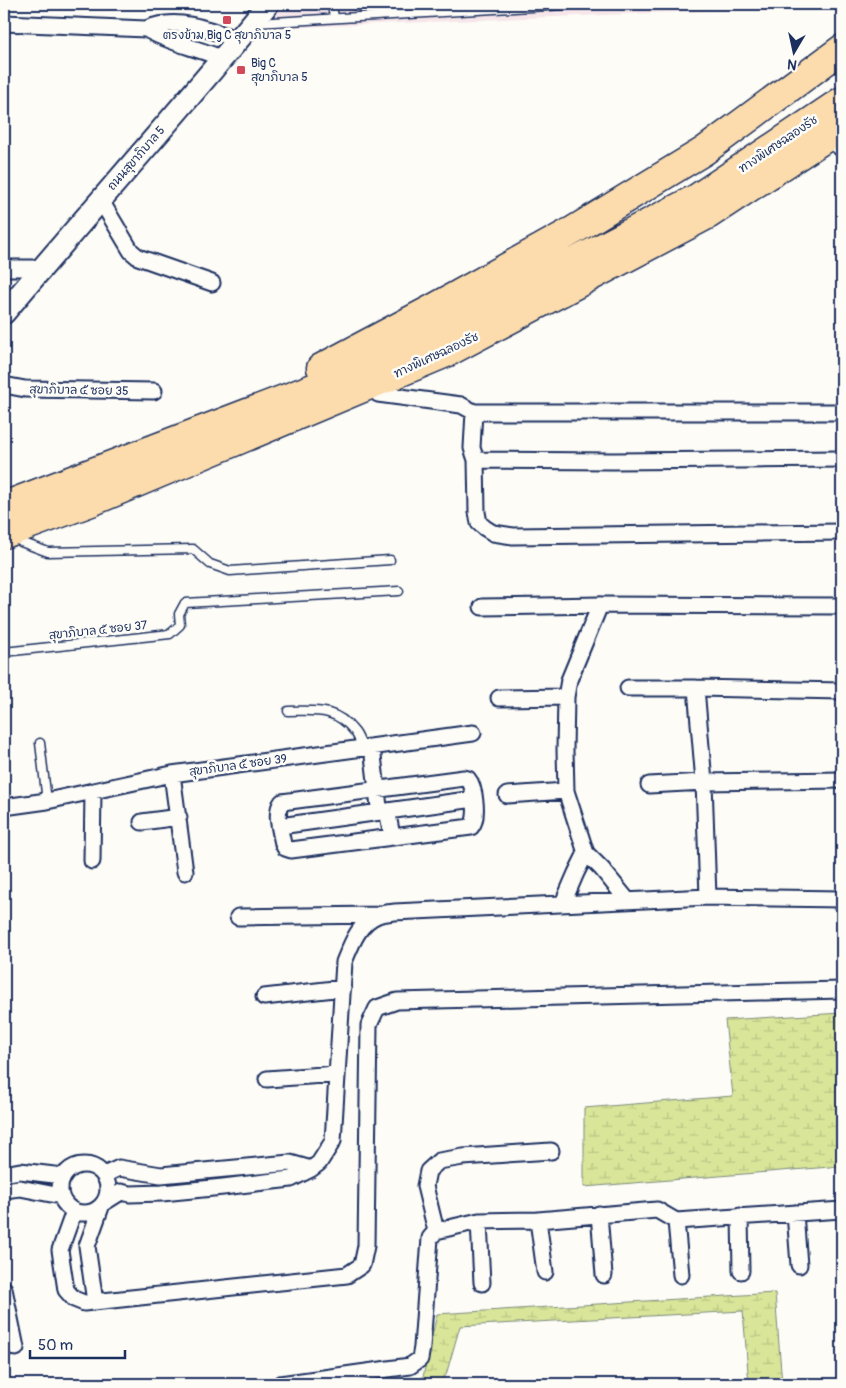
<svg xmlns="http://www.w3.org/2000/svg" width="846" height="1388" font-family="Pangolin,'Playpen Sans Thai',sans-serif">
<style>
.built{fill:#f6e6ea}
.wetland{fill:url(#wetland-marsh);stroke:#7a8a7b}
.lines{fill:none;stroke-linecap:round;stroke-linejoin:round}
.lane-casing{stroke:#1b2f5e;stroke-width:11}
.street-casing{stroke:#1b2f5e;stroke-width:19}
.secondary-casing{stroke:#1b2f5e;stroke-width:25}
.highway-casing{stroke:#1b2f5e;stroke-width:31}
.lane{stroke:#fdfcf7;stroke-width:8}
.street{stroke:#fdfcf7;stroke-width:15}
.secondary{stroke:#fdfcf7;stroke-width:21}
.highway{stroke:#fcdcac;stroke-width:28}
.poi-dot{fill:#d1495b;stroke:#fdfcf7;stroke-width:2}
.labels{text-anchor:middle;stroke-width:5;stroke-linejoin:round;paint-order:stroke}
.poi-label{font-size:12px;fill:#1b2f5e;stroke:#fdfcf7}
.street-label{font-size:12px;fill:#1b2f5e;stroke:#fdfcf7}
</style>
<defs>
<pattern id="wetland-marsh" width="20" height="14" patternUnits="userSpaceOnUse" patternTransform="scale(1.25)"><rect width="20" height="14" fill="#d9e598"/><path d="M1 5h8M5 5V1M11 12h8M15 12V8" fill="none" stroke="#bac585"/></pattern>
</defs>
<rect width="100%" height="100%" fill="#fdfcf7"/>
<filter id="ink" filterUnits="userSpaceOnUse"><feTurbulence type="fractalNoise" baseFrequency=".02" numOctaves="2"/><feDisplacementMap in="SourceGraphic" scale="10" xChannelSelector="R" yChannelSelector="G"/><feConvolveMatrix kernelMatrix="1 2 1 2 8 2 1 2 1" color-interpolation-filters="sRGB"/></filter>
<g filter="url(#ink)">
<path class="built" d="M272,4H782V8L252,29Z"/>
<path class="wetland" d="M842,1013V1166L584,1187V1108L733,1096L725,1020Z
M775,1293L782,1384H749L743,1311L460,1326L446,1375L439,1384H417L423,1377L437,1314Z"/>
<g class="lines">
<g class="lane-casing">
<path id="lane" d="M332,4L334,18
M352,4C363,8 373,9 383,4
M256,23L581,4
M21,542L48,552L193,549L210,564L230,571L390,560
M4,652L170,634L180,625L179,614L185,603L399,591
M288,711C315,711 335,707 354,731C358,735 360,743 363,748
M40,743L47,801"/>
</g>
<g class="street-casing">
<path id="street" d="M4,23L146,29C176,16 209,29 238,40
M146,29C169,43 198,48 223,59
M836,144L842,149
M100,199L131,251L138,257L212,283
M4,268H42
M4,385L25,389L154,391
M378,394L461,405L474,412H842
M474,412L472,448L476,460L613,461L842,459
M476,460L477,512L479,523L485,528L493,533L513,536L842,532
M600,605L569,680L566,697L565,750L566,791L586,853L602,869L628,901
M482,607L600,605L842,606
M628,688H696L842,691
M696,688L704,782L708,897
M499,698L566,697
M372,747L379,807L388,815L392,836
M172,774L185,872
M464,778L468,779C475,787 479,819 471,827L291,850L285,848L283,844C281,832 274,813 282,802Z
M649,785L704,782L842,780
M507,795L566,791
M4,807L47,801L172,774L473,733
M142,822L179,817
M280,826L474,799
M92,861L93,791
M563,903L576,873L586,853
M238,917L377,915
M264,997L343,988
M267,1079L337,1074
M60 1189a24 24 0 1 1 48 0a24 24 0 1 1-48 0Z
M4,1174L20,1171L63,1176
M104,1175L119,1168L161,1175L290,1163L311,1169
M4,1190L20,1188L61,1196
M105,1202L121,1192L130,1194L162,1193L223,1187L291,1179L311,1169L319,1163L333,1141L344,962C351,945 359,922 378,915C383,913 389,913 394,912L708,897L842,899
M74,1211L60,1250L66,1290L74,1299L84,1303L347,1275L362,1265L366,1246L369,1025L377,1008L397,1001L842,990
M795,1213L799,1265
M599,1214L604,1275
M740,1216L741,1271
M538,1220L545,1272
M479,1221L482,1283
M676,1221L681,1275
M436,1231L425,1186L428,1171L439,1161L463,1157L551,1151
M4,1289L16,1348
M95,1302L87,1246L101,1207
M280,1384L410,1366L420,1359L422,1347L430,1238L436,1231L479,1221L538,1220L657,1210L676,1221L842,1210"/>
</g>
<g class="secondary-casing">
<path id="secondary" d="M4,313C91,210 182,108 268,4"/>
</g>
<g class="highway-casing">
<path id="highway" d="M321,368L432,309L574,230L704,151L842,49
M4,506L386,360L697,198L842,101
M4,534L91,502L446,353L709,214L842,127"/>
</g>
<use href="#lane" class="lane"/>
<use href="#street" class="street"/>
<use href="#secondary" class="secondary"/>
<use href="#highway" class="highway"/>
</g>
</g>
<g class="poi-dot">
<rect x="222" y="15" width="10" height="10" rx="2.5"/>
<rect x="236" y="65" width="10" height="10" rx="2.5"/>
</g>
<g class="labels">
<g class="poi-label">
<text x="227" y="39">ตรงข้าม Big C สุขาภิบาล 5</text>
<text x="251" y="67" text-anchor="start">Big C<tspan x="251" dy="14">สุขาภิบาล 5</tspan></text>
</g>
<g class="street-label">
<text transform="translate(778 144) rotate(-34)" y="4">ทางพิเศษฉลองรัช</text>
<text transform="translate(136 158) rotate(-49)" y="4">ถนนสุขาภิบาล 5</text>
<text transform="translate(436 355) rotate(-25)" y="4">ทางพิเศษฉลองรัช</text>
<text transform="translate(79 390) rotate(1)" y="4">สุขาภิบาล ๕ ซอย 35</text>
<text transform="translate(98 630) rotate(-6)" y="4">สุขาภิบาล ๕ ซอย 37</text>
<text transform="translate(238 765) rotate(-8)" y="4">สุขาภิบาล ๕ ซอย 39</text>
</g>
</g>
<rect width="846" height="1388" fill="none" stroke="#fdfcf7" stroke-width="20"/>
<rect x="10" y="10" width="826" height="1368" fill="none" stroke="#1b2f5e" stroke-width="2" filter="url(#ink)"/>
<g transform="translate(794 52) rotate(189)" stroke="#fdfcf7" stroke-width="4" paint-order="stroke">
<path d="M0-4L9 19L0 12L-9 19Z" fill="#1b2f5e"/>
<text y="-8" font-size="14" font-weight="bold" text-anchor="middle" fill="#1b2f5e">N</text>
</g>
<path d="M30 1350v8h95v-8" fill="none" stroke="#1b2f5e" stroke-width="2.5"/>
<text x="38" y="1350" font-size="15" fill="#1b2f5e" stroke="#fdfcf7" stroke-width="4" paint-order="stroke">50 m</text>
</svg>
